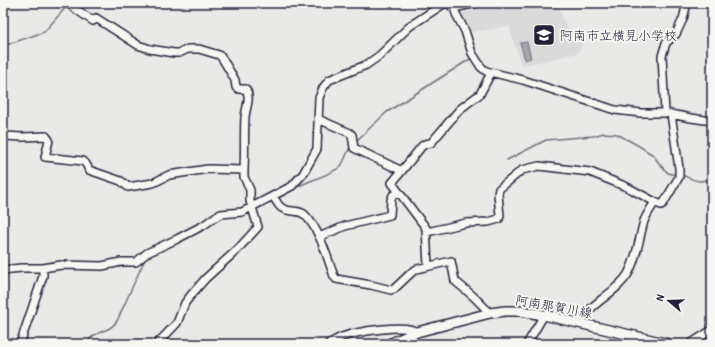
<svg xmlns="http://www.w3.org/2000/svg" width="715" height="347" font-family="'Patrick Hand','Klee One',sans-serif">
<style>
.built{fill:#dadada}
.water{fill:#a5a5ac;stroke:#71717f}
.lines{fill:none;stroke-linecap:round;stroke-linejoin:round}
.stream{stroke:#71717f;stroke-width:1.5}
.minor-casing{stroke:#22223b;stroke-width:10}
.major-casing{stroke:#22223b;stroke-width:12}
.minor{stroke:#f6f6f2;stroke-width:7}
.major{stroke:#f6f6f2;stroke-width:9}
.labels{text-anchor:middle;stroke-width:4;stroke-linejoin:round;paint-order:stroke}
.poi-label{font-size:13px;fill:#22223b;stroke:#f6f6f2;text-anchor:start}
.street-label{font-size:13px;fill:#22223b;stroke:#f6f6f2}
</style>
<rect width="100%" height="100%" fill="#e9e9e7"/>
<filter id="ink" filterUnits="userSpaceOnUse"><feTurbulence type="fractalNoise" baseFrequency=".025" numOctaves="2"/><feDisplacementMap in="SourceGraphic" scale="8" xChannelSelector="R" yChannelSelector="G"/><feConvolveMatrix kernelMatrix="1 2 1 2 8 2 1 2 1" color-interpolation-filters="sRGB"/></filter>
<g filter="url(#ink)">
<path class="built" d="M483,3H557L569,34L582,36L583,43L578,53L521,66L509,26L472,32L458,10L462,8Z"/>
<path class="water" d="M527,42L531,58L525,60L520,43Z"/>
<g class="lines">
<path class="stream" d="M3,46L44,32L67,6
M355,142L387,112L470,59
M507,160L546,140L593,136L604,133L617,134L639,146L653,155L661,166L668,173L676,175
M682,175C694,180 699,184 712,178
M295,188C305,182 335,173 341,166C345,160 347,152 351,146
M86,344C88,341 91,337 95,335C104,329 110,331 117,321L145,259"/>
<g class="minor-casing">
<path id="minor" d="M67,3L93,21L96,18L138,45L150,49L174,53H179L188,49H199L219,55L222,58L235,80L236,87L239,89H246C251,98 246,107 245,117C244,134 245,152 244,170V177L250,190V201L258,227L237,250L206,278L191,295L185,303L177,323L157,344
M453,3L456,14L465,31L472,53L481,67L486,71L523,80L615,110L641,113H665L691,118L712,121
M451,6L454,8L476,3
M665,113L662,56L666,43L676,34L683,19L687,3
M318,119L350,133L352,135L354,148L402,171
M3,136L23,137L46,136L49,140L45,157L83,161L86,164L89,170L121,181L128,187L153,183L169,175L208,169L244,170
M273,196C276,200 278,206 282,208C289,213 299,209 305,215C320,230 327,257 334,276L336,279L371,285L391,290L394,289L412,272L417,269L451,261L455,281L473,296L490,313
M427,232L466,223L488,222L499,219L500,216L498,194L499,189L522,170L539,166L590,172L627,187L655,202
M319,237L345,226L390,215L391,200L393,195L400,193
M428,266L426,228L392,183L422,146L425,144L431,143L460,109L480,94L491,73
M3,270L21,268H43L61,265L102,266L121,262H136L147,253L177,239L204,225L215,217L221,214L242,212L292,186L303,174L317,149L319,98L323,88L329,80L366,65L379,56L410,26L445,3
M580,323C590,302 616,294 628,274C637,258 639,239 644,221C647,214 651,208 655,202L661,205L663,204L679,177V168L671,114
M20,344L43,276V268
M328,344C332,342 337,339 342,337C355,332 407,323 417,332
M527,344L544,315
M690,344L712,330"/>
</g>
<g class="major-casing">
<path id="major" d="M389,344L417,332L490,313L505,311H520L544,315L669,344"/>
</g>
<use href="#minor" class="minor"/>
<use href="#major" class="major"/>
</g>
</g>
<defs>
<g id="school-square" transform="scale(1.15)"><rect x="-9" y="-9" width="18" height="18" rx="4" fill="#22223b" stroke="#f6f6f2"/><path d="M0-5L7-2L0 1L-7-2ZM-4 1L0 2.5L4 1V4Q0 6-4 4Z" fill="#fff"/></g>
</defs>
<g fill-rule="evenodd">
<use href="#school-square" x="544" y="35"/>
</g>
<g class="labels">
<g class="poi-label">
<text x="560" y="40">阿南市立横見小学校</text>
</g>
<g class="street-label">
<text transform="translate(554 306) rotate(10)" y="5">阿南那賀川線</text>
</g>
</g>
<rect width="715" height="347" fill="none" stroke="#f6f6f2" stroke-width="16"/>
<rect x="8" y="8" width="699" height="331" fill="none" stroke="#22223b" stroke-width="1.5" filter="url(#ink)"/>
<g transform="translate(669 301) rotate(289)" stroke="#f6f6f2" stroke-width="3" paint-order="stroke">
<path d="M0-3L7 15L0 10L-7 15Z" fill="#22223b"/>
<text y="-6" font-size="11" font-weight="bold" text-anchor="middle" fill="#22223b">N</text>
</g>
</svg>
